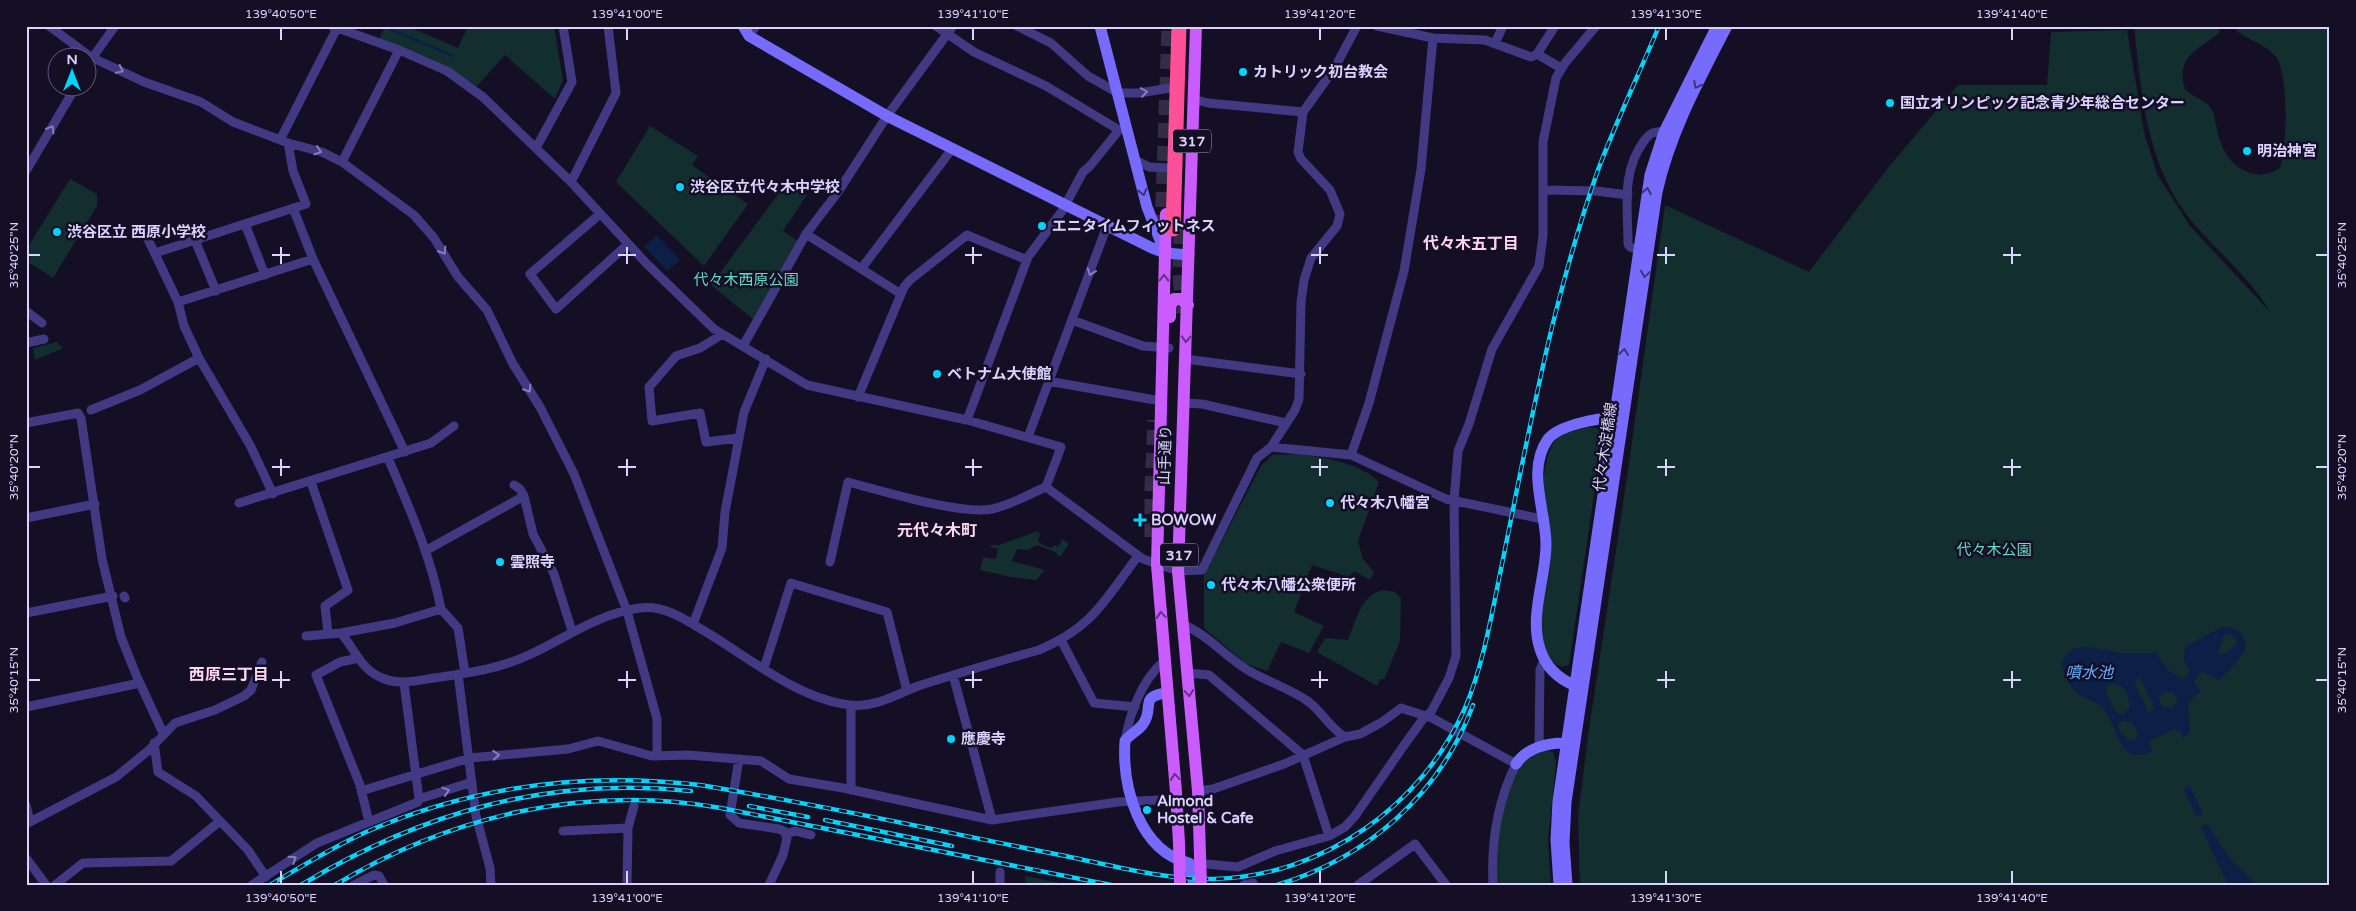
<svg xmlns="http://www.w3.org/2000/svg" width="2356" height="911" font-family="'Varela Round','Noto Sans JP',sans-serif">
<style>
.green{fill:#122e2f}
.water{fill:#0c1f46;fill-rule:evenodd}
.lines{fill:none;stroke-linecap:round;stroke-linejoin:round}
.stream{stroke:#0c1f46;stroke-width:2.5}
.highway-tunnel{stroke:#322c46;stroke-width:15;stroke-dasharray:15 8;stroke-linecap:butt}
.street{stroke:#413a83;stroke-width:9}
.secondary{stroke:#776bfd;stroke-width:11}
.primary{stroke:#ca5bfd;stroke-width:12}
.highway{stroke:#fd5099;stroke-width:15}
.rail-casing{stroke:#03d4fb;stroke-width:4.5}
.rail{stroke:#140f25;stroke-width:2.5;stroke-dasharray:8;stroke-linecap:butt}
.primary-bridge{stroke:#ca5bfd;stroke-width:12}
.oneway{stroke:#867fbb}
.oneway2{stroke:#3c347b}
.oneway3{stroke:#663186}
.ticks{fill:none;stroke:#dbd3ff;stroke-width:2}
.poi-dot{fill:#03d4fb;stroke:#140f25;stroke-width:2}
.labels{text-anchor:middle;stroke-width:5;stroke-linejoin:round;paint-order:stroke}
.shield{fill:#140f25;stroke:#9f98be;stroke-width:1}
.shield-label{font-size:14px;font-weight:bold;fill:#dbd3ff}
.poi-label{font-size:15px;font-weight:bold;fill:#dbd3ff;stroke:#140f25;text-anchor:start}
.park-label{font-size:15px;fill:#5fdec6;stroke:#140f25}
.street-label{font-size:15px;fill:#dbd3ff;stroke:#140f25}
.neighbourhood-label{font-size:16px;font-weight:bold;fill:#ffd5ed;stroke:#140f25}
.water-label{font-size:16px;font-style:italic;fill:#62adfd;stroke:#140f25}
.neatline{fill:none;stroke:#dbd3ff;stroke-width:2}
.ticks-label{font-size:12px;text-anchor:middle;fill:#dbd3ff}
</style>
<rect width="100%" height="100%" fill="#140f25"/>
<path class="green" d="M385,26H407L458,48L468,26H554L563,80L555,99L505,55L477,86L431,59L379,39Z
M2134,26H2220L2219,33C2197,50 2175,58 2185,89C2193,98 2206,99 2212,110C2215,115 2215,123 2217,129C2221,149 2230,166 2250,173C2261,176 2271,174 2280,168C2287,149 2289,74 2276,57C2265,43 2244,39 2231,26H2330V885H1580L1578,816L1588,736L1628,470L1665,205L1809,272L1891,164L1958,85H2047L2051,32L2127,30L2144,132L2157,174L2190,226L2270,312C2249,275 2212,248 2186,214C2146,159 2141,92 2134,26Z
M650,126L698,156L692,165L748,204L704,266L616,182Z
M70,179L97,194V206L53,278L28,262L31,257L26,254V250Z
M787,182L807,195L783,231L798,241L753,319L711,285Z
M57,342L63,348L35,360L33,348Z
M1589,427L1602,429L1599,461L1569,665L1561,667C1524,649 1550,590 1550,561C1549,519 1532,472 1558,435Z
M1305,454C1332,460 1359,463 1379,482L1358,541L1363,559L1374,572L1370,580L1354,571L1349,577L1312,565L1294,612L1324,626L1309,653L1281,642L1267,671L1246,664L1204,628V575L1261,466L1272,455Z
M1038,531L1040,535L1038,540L1041,544L1051,548L1054,545L1058,547L1063,539L1069,544L1060,557L1055,552L1037,545L1027,550L1017,549L1012,561L1045,570L1036,580L1010,577L980,570L983,557L996,559L998,549L990,547L991,545H999Z
M1384,590L1395,592L1401,598L1400,641L1384,680L1381,678L1377,686L1317,652L1325,638L1348,640C1356,621 1361,593 1384,590Z
M1546,750L1553,752L1556,763L1548,841L1551,885H1497C1497,850 1499,785 1525,759C1531,754 1539,752 1546,750Z
M1025,876L1071,885H1026Z"/>
<path class="water" d="M657,235L680,260L667,271L644,246Z
M2222,627C2231,627 2238,628 2243,636C2253,652 2229,668 2220,680L2203,672L2198,674L2194,683L2201,692L2196,694L2188,706L2190,732L2183,738L2180,731L2175,729L2149,741L2152,751C2118,769 2117,722 2102,707C2097,702 2091,701 2085,698C2073,693 2069,684 2064,672C2062,667 2061,662 2064,658C2077,638 2104,652 2122,653C2132,654 2143,653 2153,653L2155,651L2167,669L2184,680L2190,671L2184,661L2185,647ZM2230,634L2236,639L2237,644L2228,652L2221,655L2218,652L2224,636ZM2140,677L2155,709L2148,712L2134,681ZM2112,683C2126,685 2130,696 2129,708L2123,715L2116,712L2107,696L2106,687ZM2165,691L2174,693L2178,698L2176,704L2171,708L2164,707L2160,703L2159,697ZM2122,721C2131,720 2137,726 2138,735L2135,740L2129,741L2120,732L2118,724Z
M2190,786L2203,815L2197,817L2184,789Z
M2207,824L2232,861L2256,884L2228,885L2201,827Z"/>
<g class="lines">
<path class="stream" d="M390,29L453,56"/>
<path class="highway-tunnel" d="M1181,229L1180,273L1183,313
M1162,230L1169,26
M1152,537V486L1155,420"/>
<path class="street" d="M49,26L91,57L144,82L201,102L233,122L288,143L322,152L342,162L414,215L434,238L458,277L487,310L513,364L540,407L574,474L627,611L657,719V756
M332,26L399,50L447,71L483,97L571,182L646,263L714,329L807,385L967,420L1061,447L1046,487L1143,559L1178,571L1202,570L1257,458L1271,447L1295,410L1299,399L1301,302L1304,280L1311,258L1337,226L1340,214L1330,190L1301,159L1298,152L1303,112L1334,69L1357,26
M936,26L974,52L1046,86L1119,130
M1017,26L1051,43L1088,76L1118,93H1139L1170,88
M1377,26L1433,38L1485,40L1531,57L1537,54L1555,26
M749,36L756,26
M1495,43L1503,26
M1537,54L1561,68
M88,64L115,26
M1193,99L1208,103L1303,112
M280,140L337,28
M536,148L572,82L563,26
M1135,160L1149,167L1168,168
M342,162L399,50
M26,171L75,88
M571,182L616,93L608,26
M1545,190L1596,191L1628,195
M293,208L313,259L405,452
M600,214L530,274L556,309L628,244
M245,224L265,275
M145,233L178,302L184,326L199,358L250,445L273,494
M806,234L901,294
M195,240L216,291
M1643,251L1630,247L1628,244C1628,207 1621,172 1644,141C1650,133 1653,131 1664,132
M155,253L306,204L293,171L288,143
M861,269L952,149
M178,302L313,259
M26,311L42,323
M1072,320L1143,346L1169,348
M721,335L700,348L676,356L649,387L652,421L700,413L706,442L738,438
M26,343L44,339
M743,346L806,234L838,192L887,116L953,26
M1185,359L1301,374
M1048,381L1161,401
M858,397L904,287L910,280L967,235L1027,260
M1183,403L1202,404L1286,423
M91,410L140,390L199,358
M967,420L1028,257L1062,211L1083,172L1090,166L1119,130L1127,128
M26,423L78,413L81,418L102,559L121,637L137,677L163,733
M1028,437L1107,226
M1271,447L1351,455L1446,499L1542,519
M1351,455L1369,403L1404,271L1421,169L1433,38
M388,458C409,507 431,556 441,609
M311,482L348,590L325,606L328,633
M514,485L520,489L524,496L533,534L554,574L572,631
M239,503L431,443L454,426
M26,518L95,504
M425,551L524,496
M830,562L848,482C883,491 960,515 992,509C1011,505 1029,494 1046,487
M124,596L125,598
M26,613L113,596
M693,624L722,548L725,512L744,412L766,359
M1182,624C1209,635 1226,658 1251,672C1271,683 1291,689 1309,702C1323,713 1330,728 1345,737
M341,633L395,623L441,609L458,628L465,673
M306,636L341,633C353,647 361,668 378,676C395,686 416,681 434,678C468,673 500,669 531,654C565,638 602,612 640,608C663,605 683,618 701,629C746,655 798,700 851,705C876,708 898,693 921,685C960,673 999,661 1039,650C1093,627 1104,601 1138,556
M1061,640L1094,703L1135,707
M359,658L340,662L316,675L360,785L369,822
M764,668L791,583L887,612L907,691
M1188,673L1209,675L1303,755L1329,836
M458,674L476,816L490,868L491,885
M953,675L992,820
M404,683L419,799
M851,705V790
M26,707L140,683
M1125,741C1130,712 1142,680 1164,661
M154,743L158,772L196,796L248,850L266,877
M1539,747L1540,670L1544,660
M739,759L730,815L739,823L779,829L784,831L787,838L783,855L769,885
M361,791L470,758L568,749L598,741L652,756L688,755L761,761L789,779L843,788L992,820L1118,802L1158,800
M1198,791L1213,789L1284,764L1345,737L1360,734L1382,722L1401,708L1432,718L1516,764C1497,802 1491,843 1493,885
M26,805L30,822
M26,824L116,777L149,750L175,723L215,710L244,696L251,690L262,662
M563,831L628,828
M786,834L795,831L811,835
M26,858L46,885
M1195,863L1238,867L1275,851L1329,836L1345,827L1355,816L1407,741L1423,719L1431,712L1449,678L1456,656L1454,501L1458,451L1469,424L1492,349L1539,266L1543,235V142L1556,78L1565,63L1596,26
M55,885L83,863L171,861L220,821
M252,885L317,843L418,802L419,799L472,782
M354,885L374,875L379,876L384,885
M627,885L628,828L634,806
M1000,885V872
M1244,885L1253,883
M1358,885L1415,844L1446,885"/>
<path class="secondary" d="M743,26L749,36L887,116L1152,248L1165,253L1189,255
M1100,26L1147,207L1165,253
M1576,686C1558,679 1546,668 1540,649C1529,616 1546,578 1546,544C1546,511 1526,470 1548,439C1559,425 1598,418 1615,418
M1167,693C1138,696 1155,708 1143,724C1138,731 1130,734 1125,741C1122,787 1139,851 1189,863L1194,885
M1516,764C1526,748 1549,742 1567,743
M1559,885L1556,840L1558,801L1650,175L1664,132L1717,26
M1567,885L1564,843L1566,802L1657,192C1670,133 1699,80 1727,26"/>
<path class="primary" d="M1196,26L1178,571L1198,791L1200,855
M1166,214L1157,565L1176,792L1179,843
M1170,317V306L1174,299H1181L1188,305"/>
<path class="highway" d="M1173,229L1179,26"/>
<g class="rail-casing">
<path id="rail" d="M749,806L808,817
M825,820L952,846
M270,885C302,866 333,847 366,832C472,786 586,772 700,785C816,804 930,829 1045,852C1100,862 1158,880 1214,879C1323,876 1422,806 1465,708C1484,663 1492,612 1502,564C1518,485 1533,406 1552,327C1565,275 1580,221 1598,170C1616,122 1639,74 1659,26
M301,885C422,812 549,776 691,791
M335,885C451,815 587,784 721,808L1111,885
M1277,885C1367,858 1440,795 1473,705"/>
</g>
<use href="#rail" class="rail"/>
<path class="primary-bridge" d="M1179,843L1180,885
M1200,855L1201,885"/>
</g>
<defs><path id="oneway-chevron" d="M-2-3.5L2.5 0L-2 3.5" fill="none" stroke-width="1.6" stroke-linecap="round" stroke-linejoin="round" transform="scale(1.25)"/></defs>
<g class="oneway">
<use href="#oneway-chevron" transform="translate(120 70) rotate(26)"/>
<use href="#oneway-chevron" transform="translate(1144 92) rotate(-9)"/>
<use href="#oneway-chevron" transform="translate(51 129) rotate(-59)"/>
<use href="#oneway-chevron" transform="translate(318 151) rotate(18)"/>
<use href="#oneway-chevron" transform="translate(443 251) rotate(57)"/>
<use href="#oneway-chevron" transform="translate(1091 272) rotate(110)"/>
<use href="#oneway-chevron" transform="translate(528 389) rotate(57)"/>
<use href="#oneway-chevron" transform="translate(496 755) rotate(-5)"/>
<use href="#oneway-chevron" transform="translate(446 791) rotate(-18)"/>
<use href="#oneway-chevron" transform="translate(293 859) rotate(-33)"/>
</g>
<g class="oneway2">
<use href="#oneway-chevron" transform="translate(1697 85) rotate(116)"/>
<use href="#oneway-chevron" transform="translate(1647 191) rotate(-80)"/>
<use href="#oneway-chevron" transform="translate(1143 192) rotate(76)"/>
<use href="#oneway-chevron" transform="translate(1645 274) rotate(98)"/>
<use href="#oneway-chevron" transform="translate(1624 352) rotate(-83)"/>
</g>
<g class="oneway3">
<use href="#oneway-chevron" transform="translate(1164 278) rotate(-89)"/>
<use href="#oneway-chevron" transform="translate(1186 339) rotate(93)"/>
<use href="#oneway-chevron" transform="translate(1161 615) rotate(-95)"/>
<use href="#oneway-chevron" transform="translate(1189 693) rotate(85)"/>
<use href="#oneway-chevron" transform="translate(1175 777) rotate(-95)"/>
</g>
<path class="ticks" d="M281,28V40M627,28V40M973,28V40M1320,28V40M1666,28V40M2012,28V40M281,247V264M627,247V264M973,247V264M1320,247V264M1666,247V264M2012,247V264M28,255H40M272,255H290M618,255H636M965,255H982M1311,255H1328M1657,255H1675M2003,255H2021M2316,255H2328M281,459V476M627,459V476M973,459V476M1320,459V476M1666,459V476M2012,459V476M28,467H40M272,467H290M618,467H636M965,467H982M1311,467H1328M1657,467H1675M2003,467H2021M2316,467H2328M281,671V688M627,671V688M973,671V688M1320,671V688M1666,671V688M2012,671V688M28,680H40M272,680H290M618,680H636M965,680H982M1311,680H1328M1657,680H1675M2003,680H2021M2316,680H2328M281,871V884M627,871V884M973,871V884M1320,871V884M1666,871V884M2012,871V884"/>
<g class="poi-dot">
<circle cx="1243" cy="72" r="5"/>
<circle cx="1890" cy="103" r="5"/>
<circle cx="2247" cy="151" r="5"/>
<circle cx="680" cy="187" r="5"/>
<circle cx="1042" cy="226" r="5"/>
<circle cx="57" cy="232" r="5"/>
<circle cx="937" cy="374" r="5"/>
<circle cx="1330" cy="503" r="5"/>
<path d="M1137.5 512.5h5v5h5v5h-5v5h-5v-5h-5v-5h5z"/>
<circle cx="500" cy="562" r="5"/>
<circle cx="1211" cy="585" r="5"/>
<circle cx="951" cy="739" r="5"/>
<circle cx="1147" cy="810" r="5"/>
</g>
<g class="labels">
<g class="shield">
<rect x="1173" y="129.5" width="38" height="23" rx="4"/>
<rect x="1160" y="543.5" width="38" height="23" rx="4"/>
</g>
<g class="shield-label">
<text x="1192" y="146">317</text>
<text x="1179" y="560">317</text>
</g>
<g class="poi-label">
<text x="1253" y="77">カトリック初台教会</text>
<text x="1900" y="108">国立オリンピック記念青少年総合センター</text>
<text x="2257" y="156">明治神宮</text>
<text x="690" y="192">渋谷区立代々木中学校</text>
<text x="1052" y="231">エニタイムフィットネス</text>
<text x="67" y="237">渋谷区立 西原小学校</text>
<text x="947" y="379">ベトナム大使館</text>
<text x="1340" y="508">代々木八幡宮</text>
<text x="1151" y="525">BOWOW</text>
<text x="510" y="567">雲照寺</text>
<text x="1221" y="590">代々木八幡公衆便所</text>
<text x="961" y="744">應慶寺</text>
<text x="1157" y="806">Almond<tspan x="1157" dy="17">Hostel &amp; Cafe</tspan></text>
</g>
<g class="park-label">
<text x="746" y="285">代々木西原公園</text>
<text x="1994" y="555">代々木公園</text>
</g>
<g class="street-label">
<text transform="translate(1605 447) rotate(-82)" y="5">代々木淀橋線</text>
<text transform="translate(1165 455) rotate(-88)" y="5">山手通り</text>
</g>
<g class="neighbourhood-label">
<text x="1471" y="249">代々木五丁目</text>
<text x="937" y="536">元代々木町</text>
<text x="229" y="680">西原三丁目</text>
</g>
<g class="water-label">
<text x="2089" y="678">噴水池</text>
</g>
</g>
<rect width="2356" height="911" fill="none" stroke="#140f25" stroke-width="55"/>
<g transform="translate(72 72)"><circle r="24" fill="#140f25" stroke="#645d7c"/>
<path d="M0-4L9 19L0 12L-9 19Z" fill="#03d4fb"/>
<text y="-8" font-size="14" font-weight="bold" text-anchor="middle" fill="#dbd3ff">N</text>
</g>
<rect x="28" y="28" width="2300" height="856" class="neatline"/>
<g class="ticks-label">
<text x="281" y="18">139°40'50"E</text>
<text x="627" y="18">139°41'00"E</text>
<text x="973" y="18">139°41'10"E</text>
<text x="1320" y="18">139°41'20"E</text>
<text x="1666" y="18">139°41'30"E</text>
<text x="2012" y="18">139°41'40"E</text>
<text transform="translate(14 255) rotate(-90)" y="4">35°40'25"N</text>
<text transform="translate(2342 255) rotate(-90)" y="4">35°40'25"N</text>
<text transform="translate(14 467) rotate(-90)" y="4">35°40'20"N</text>
<text transform="translate(2342 467) rotate(-90)" y="4">35°40'20"N</text>
<text transform="translate(14 680) rotate(-90)" y="4">35°40'15"N</text>
<text transform="translate(2342 680) rotate(-90)" y="4">35°40'15"N</text>
<text x="281" y="902">139°40'50"E</text>
<text x="627" y="902">139°41'00"E</text>
<text x="973" y="902">139°41'10"E</text>
<text x="1320" y="902">139°41'20"E</text>
<text x="1666" y="902">139°41'30"E</text>
<text x="2012" y="902">139°41'40"E</text>
</g>
</svg>
